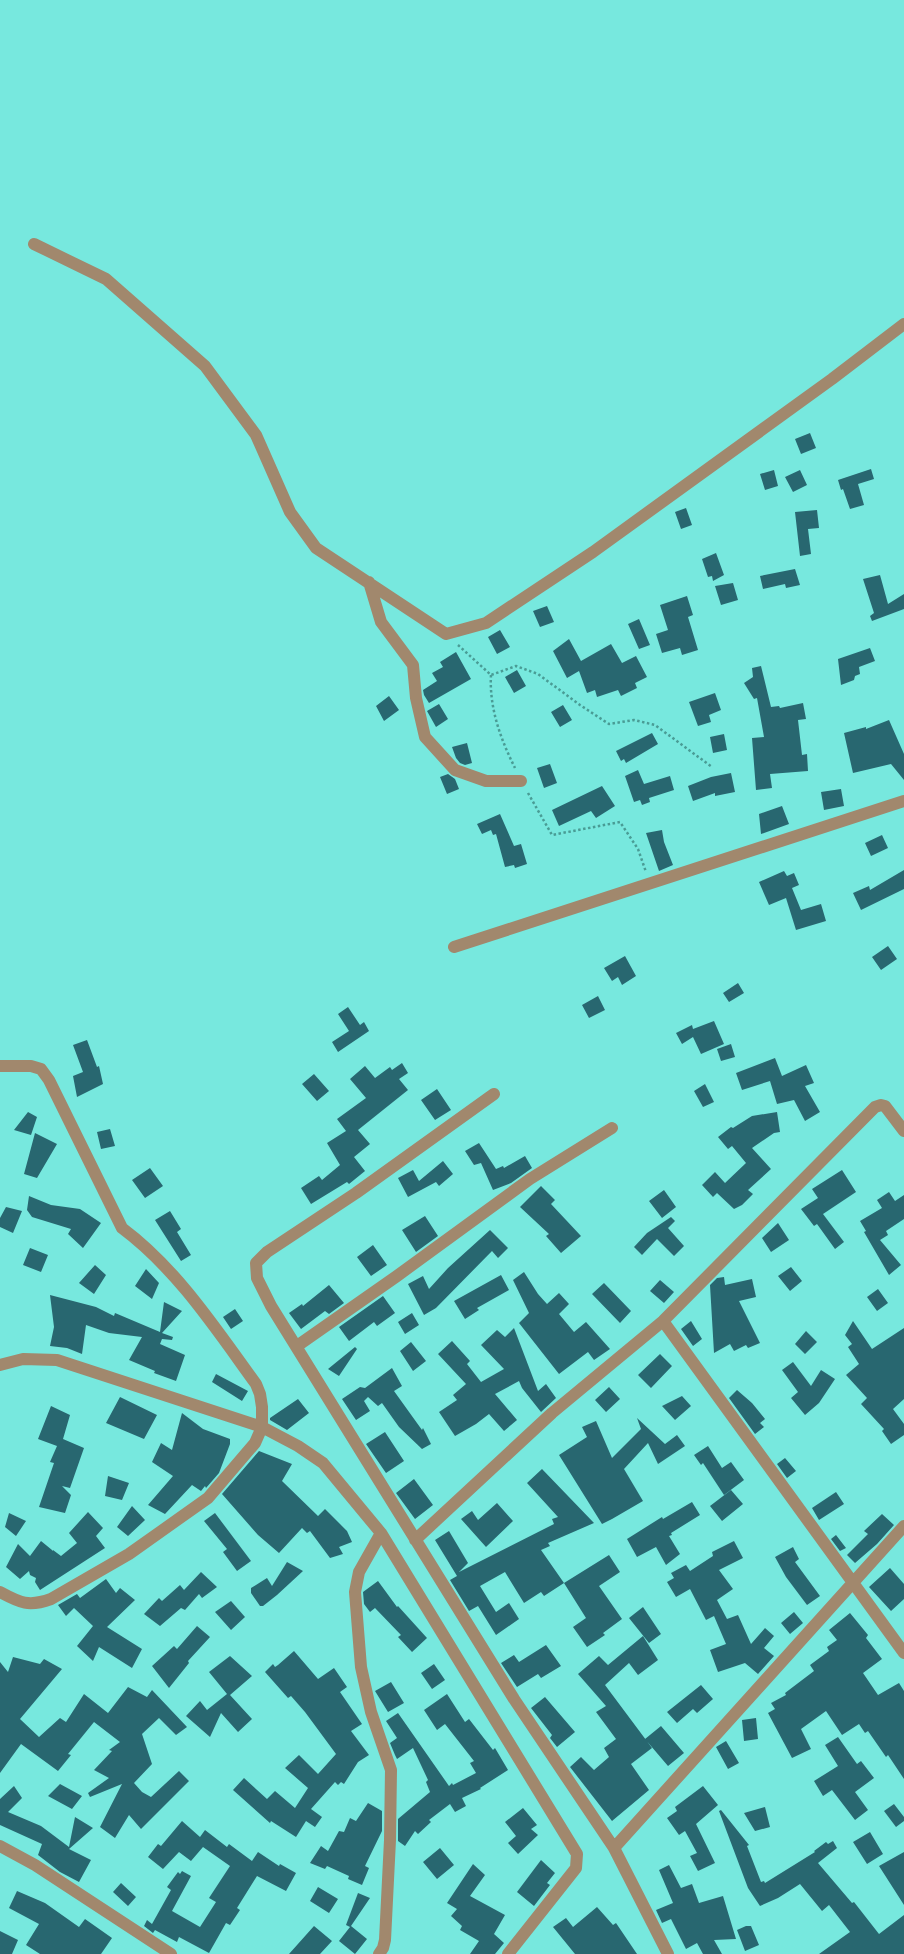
<svg xmlns="http://www.w3.org/2000/svg" width="904" height="1954" font-family="'Work Sans',sans-serif">
<style>
.building{fill:#286770}
.lines{fill:none;stroke-linecap:round;stroke-linejoin:round}
.path{stroke:#499c95;stroke-width:2.5;stroke-dasharray:2.5 2.5;stroke-linecap:butt}
.street{stroke:#a1886d;stroke-width:12}
</style>
<rect width="100%" height="100%" fill="#77e8de"/>
<path class="building" d="M810,433L816,448L801,454L795,439Z
M871,469L874,479L858,484L864,505L850,509L843,489L841,490L838,480Z
M774,470L778,486L765,490L760,474Z
M800,470L807,485L793,492L785,477Z
M686,508L692,525L681,529L675,512Z
M817,510L819,528L808,529L811,554L800,556L795,512Z
M716,553L724,575L713,581L712,576L708,577L702,559Z
M795,569L800,585L786,588L785,584L763,589L760,576Z
M880,575L888,604L904,594V609L872,621L870,616L874,613L863,579Z
M733,583L738,600L721,605L715,586Z
M687,596L693,615L688,617L698,650L682,655L680,648L662,653L656,634L668,630L660,605Z
M547,606L554,622L540,627L533,611Z
M639,619L650,645L639,649L628,624Z
M500,630L510,647L497,654L488,637Z
M569,639L581,661L611,644L622,663L636,656L647,677L635,683L637,688L621,696L618,690L597,697L595,690L587,693L579,671L567,678L553,651Z
M870,648L875,661L859,667L860,674L855,676L854,680L841,685L838,659Z
M456,652L471,679L429,703L424,695L423,690L437,681L432,673L443,667L440,662Z
M761,666L771,707L779,706L780,708L803,703L806,719L798,720L802,755L807,754L808,771L770,774L772,788L756,790L752,738L764,737L757,698L754,699L744,683L753,677L752,668Z
M517,670L526,686L514,693L505,677Z
M715,693L721,710L709,715L711,722L698,726L689,702Z
M389,696L399,710L384,721L376,706Z
M439,704L448,719L436,727L427,711Z
M563,705L572,720L560,727L551,712Z
M889,720L904,754V780L891,764L853,773L844,733L866,727V729Z
M652,733L658,744L626,763L624,759L621,761L616,751Z
M724,734L727,750L713,753L710,737Z
M467,743L472,763L465,765L460,763L456,758L452,747Z
M550,764L557,783L544,788L537,768Z
M638,770L644,784L670,776L674,790L649,798L650,802L642,805L640,800L634,802L625,776Z
M731,773L735,792L715,796V793L693,801L688,786L711,777Z
M448,774L455,779L459,789L447,794L440,777Z
M602,786L615,806L596,818L591,811L559,826L552,810Z
M841,789L844,806L824,810L821,792Z
M782,806L789,824L761,834L759,814Z
M500,814L514,846L521,844L527,864L515,868L514,865L505,867L496,834L493,835L491,830L482,834L477,824Z
M662,830L664,842L673,865L659,871L646,833Z
M882,835L888,848L871,856L865,843Z
M904,870V889L861,910L853,893L869,886L870,890Z
M784,871L787,876L794,873L799,885L792,888L801,910L821,904L826,921L796,930L786,898L769,905L759,882Z
M888,946L897,959L881,970L872,957Z
M625,956L636,976L622,985L618,977L612,981L604,968Z
M738,983L744,993L729,1002L723,993Z
M598,996L605,1010L589,1018L582,1005Z
M348,1007L360,1025L364,1022L369,1031L338,1052L332,1042L349,1031L338,1014Z
M714,1021L724,1044L701,1054L693,1037L682,1044L676,1033L692,1025L693,1029Z
M87,1040L97,1067L99,1066L103,1084L77,1097L73,1076L83,1072L73,1045Z
M731,1044L735,1057L721,1061L717,1049Z
M775,1058L782,1076L806,1065L814,1083L805,1086L820,1112L805,1121L794,1100L777,1104L770,1081L742,1090L736,1073Z
M402,1063L408,1073L399,1079L408,1090L358,1130L370,1144L354,1157L365,1171L349,1184L347,1182L311,1204L301,1188L319,1176L322,1180L340,1165L327,1143L346,1131L337,1119L366,1098L350,1079L365,1066L375,1078L390,1067L392,1070Z
M314,1074L329,1091L317,1101L302,1084Z
M705,1084L714,1102L703,1107L694,1091Z
M437,1089L451,1110L435,1120L421,1100Z
M28,1112L37,1117L31,1135L14,1130Z
M777,1112L780,1132L774,1133L752,1148L771,1169L748,1190L753,1194L742,1205L734,1209L717,1193L713,1197L702,1185L715,1172L725,1183L746,1163L732,1146L728,1149L718,1137L731,1127L733,1128L752,1116Z
M110,1129L115,1146L101,1149L97,1132Z
M35,1133L57,1144L37,1178L24,1174Z
M479,1143L496,1169L503,1166L504,1168L525,1156L532,1168L511,1183L493,1190L481,1163L474,1165L465,1151Z
M443,1161L453,1174L439,1186L436,1182L408,1197L398,1178L413,1170L419,1181Z
M150,1168L163,1186L145,1198L132,1180Z
M842,1170L856,1192L823,1214L844,1242L835,1249L817,1224L814,1226L801,1209L818,1198L812,1189Z
M541,1186L555,1200L551,1204L581,1236L561,1253L546,1236L549,1234L520,1207Z
M664,1190L676,1207L662,1218L649,1201Z
M889,1192L895,1201L904,1195V1219L886,1231L888,1235L880,1240L901,1265L889,1275L864,1232L866,1231L860,1221L882,1208L877,1200Z
M29,1196L51,1205L80,1209L101,1223L83,1248L68,1234L71,1229L32,1217L27,1210Z
M6,1207L22,1211L13,1233L0,1227V1218Z
M170,1211L181,1229L177,1232L191,1255L181,1261L155,1220Z
M425,1216L438,1236L416,1252L402,1230Z
M671,1217L675,1221L668,1228L684,1246L674,1256L657,1239L642,1255L634,1247L647,1233Z
M778,1223L789,1240L771,1252L762,1238Z
M490,1230L508,1248L498,1258L492,1251L436,1308L424,1315L408,1284L423,1276L429,1289L448,1268Z
M373,1245L387,1265L371,1276L357,1257Z
M30,1248L48,1255L41,1272L23,1265Z
M95,1265L106,1275L94,1294L79,1283Z
M791,1267L802,1281L790,1291L778,1276Z
M146,1269L159,1283L152,1299L135,1286Z
M524,1272L538,1294L547,1304L559,1293L569,1304L559,1314L574,1332L586,1322L610,1349L594,1360L588,1352L559,1374L519,1323L529,1313L513,1280Z
M501,1275L509,1290L477,1308L479,1310L465,1319L454,1301Z
M724,1277L725,1285L752,1279L756,1297L739,1301L760,1343L748,1348L746,1345L734,1351L730,1344L714,1353L710,1285L717,1278Z
M660,1280L674,1292L664,1303L650,1291Z
M604,1283L631,1311L620,1323L592,1294Z
M329,1285L344,1303L329,1314L325,1311L301,1329L289,1313L302,1304L303,1306Z
M878,1289L888,1303L877,1311L867,1297Z
M50,1295L96,1307L114,1316L115,1313L160,1332L164,1302L182,1311L162,1333L173,1337L172,1340L162,1339L160,1344L185,1355L176,1381L154,1373L155,1371L129,1360L142,1337L109,1333L86,1325L82,1354L67,1348L50,1346L54,1327Z
M383,1296L395,1313L377,1326L374,1322L349,1341L339,1327Z
M235,1309L243,1321L231,1329L223,1317Z
M412,1313L419,1325L405,1334L398,1322Z
M691,1321L702,1339L693,1346L681,1329Z
M853,1321L872,1349L904,1328V1399L893,1409L904,1424V1435L891,1444L882,1431L884,1429L861,1404L867,1398L846,1375L859,1364L848,1347L852,1344L845,1335Z
M514,1328L538,1391L546,1384L556,1398L541,1412L522,1388L519,1381L495,1394L517,1420L504,1431L489,1414L476,1424L455,1436L439,1412L457,1400L453,1395L466,1384L438,1354L452,1341L470,1361L467,1364L481,1382L504,1369L481,1345L497,1330L505,1337Z
M806,1331L817,1342L805,1354L795,1344Z
M411,1342L426,1361L413,1371L400,1351Z
M355,1347L357,1349L339,1376L328,1369Z
M660,1354L672,1366L651,1388L638,1375Z
M793,1362L811,1386L821,1370L835,1379L819,1403L805,1415L791,1398L798,1392L782,1370Z
M392,1368L402,1386L394,1391L422,1430L423,1428L431,1444L422,1449L399,1427L382,1403L378,1406L368,1397L364,1401L370,1411L356,1420L342,1399L360,1387L365,1388Z
M216,1374L248,1391L242,1401L212,1382Z
M609,1387L620,1399L606,1412L595,1400Z
M737,1390L752,1403L765,1419L760,1423L764,1427L755,1434L729,1398Z
M682,1396L691,1406L675,1420L662,1406Z
M120,1397L157,1415L144,1439L106,1423Z
M298,1399L309,1413L287,1430L270,1420V1418Z
M51,1406L70,1415L63,1439L84,1448L70,1488L62,1486L71,1495L65,1513L39,1507L54,1463L50,1462L57,1446L38,1439Z
M182,1413L203,1429L230,1439V1444L219,1473L206,1488L205,1486L201,1491L192,1485L165,1514L148,1505L173,1476L152,1462L161,1443L172,1450Z
M637,1418L665,1444L677,1435L685,1446L658,1464L648,1443L624,1469L643,1501L612,1519L602,1524L559,1455L587,1437L582,1427L596,1421L612,1458L641,1429Z
M385,1432L404,1461L386,1473L366,1444Z
M708,1446L722,1468L731,1462L744,1480L724,1495L703,1463L701,1465L694,1455Z
M259,1451L292,1464L282,1481L318,1516L325,1509L347,1531L352,1542L339,1547L343,1554L330,1558L310,1531L307,1533L302,1528L279,1553L258,1535L222,1494Z
M785,1458L796,1471L787,1478L777,1464Z
M542,1469L594,1523L548,1543L550,1546L541,1550L564,1583L544,1596L541,1592L524,1603L505,1572L480,1586L496,1612L509,1603L519,1619L496,1635L478,1606L469,1611L450,1580L457,1576L435,1540L449,1531L468,1563L459,1572L554,1524L552,1519L558,1517L527,1483Z
M108,1476L129,1483L122,1500L105,1496Z
M414,1479L433,1505L415,1519L396,1493Z
M731,1490L743,1504L722,1521L710,1506Z
M836,1492L844,1504L819,1520L812,1508Z
M692,1502L700,1515L671,1533L672,1535L669,1536L680,1554L666,1565L656,1547L637,1557L627,1539L662,1517L663,1519Z
M497,1503L513,1521L486,1547L461,1519L472,1511L478,1520Z
M132,1506L145,1520L128,1536L117,1527Z
M88,1512L103,1528L96,1536L105,1548L40,1590L35,1582L36,1578L30,1575L29,1571L20,1579L6,1567L18,1544L30,1556L41,1541L52,1550V1551L53,1550L61,1556L77,1543L69,1533Z
M9,1513L26,1521L16,1536L5,1527Z
M215,1513L251,1561L237,1571L223,1552L227,1549L204,1521Z
M882,1514L894,1525L877,1544L855,1563L847,1555L868,1534L864,1531Z
M836,1535L846,1548L840,1551L831,1539Z
M734,1541L743,1558L719,1570L733,1589L717,1600L727,1619L738,1615L751,1644L765,1628L774,1636L764,1648L774,1656L758,1674L745,1663L718,1672L710,1650L726,1644L714,1616L706,1620L690,1589L676,1597L667,1582L674,1578L671,1573L686,1565L690,1571L713,1556L712,1552Z
M793,1547L799,1559L795,1562L820,1596L807,1605L786,1577L775,1557Z
M609,1555L620,1572L599,1586L622,1619L603,1633L605,1635L587,1647L573,1627L586,1618L564,1583Z
M287,1562L303,1571L277,1595L263,1606H260L251,1593V1588L267,1578L272,1586Z
M890,1568L904,1584V1599L891,1611L869,1587Z
M201,1572L217,1587L202,1598L199,1594L185,1610L181,1608L160,1626L144,1614L159,1598L162,1601L180,1585L184,1590Z
M106,1579L116,1593L120,1588L135,1600L107,1627L142,1649L132,1668L99,1647L93,1661L77,1646L93,1626L74,1608L66,1616L58,1605L77,1594L80,1598Z
M378,1581L397,1607L398,1606L427,1638L412,1652L398,1637L401,1635L375,1608L370,1612L364,1604L363,1592Z
M231,1601L245,1617L231,1630L215,1612Z
M643,1607L661,1634L649,1643L629,1618Z
M794,1612L803,1623L790,1634L781,1623Z
M850,1613L868,1635L866,1638L882,1659L863,1673L878,1695L899,1683L904,1691V1779L888,1755L886,1757L868,1731L865,1733L859,1724L842,1735L826,1711L801,1729L811,1749L792,1758L768,1713L775,1709L771,1703L786,1695L785,1693L814,1671L810,1665L829,1651L827,1647L837,1640L829,1630Z
M197,1626L210,1637L188,1661L189,1663L169,1688L152,1666L174,1646L177,1649Z
M643,1636L658,1660L638,1675L629,1663L605,1685L652,1748L631,1764L649,1790L612,1821L570,1767L581,1757L594,1770L609,1757L604,1748L616,1739L596,1712L606,1706L578,1674L599,1656L608,1665Z
M546,1645L561,1666L541,1678L538,1674L517,1687L501,1663L514,1655L519,1662Z
M294,1651L318,1679L334,1668L347,1687L340,1692L362,1724L351,1731L369,1755L358,1762L344,1784L341,1782L338,1785L335,1782L311,1809L322,1817L315,1827L306,1821L296,1837L271,1821L270,1823L233,1790L244,1778L267,1799L275,1791L295,1808L308,1788L285,1768L299,1755L318,1774L336,1754L305,1712L291,1696L288,1698L265,1672L273,1664L275,1667L278,1665Z
M230,1656L252,1676L230,1695L252,1719L238,1732L221,1713L210,1737L186,1716L200,1701L207,1710L227,1694L209,1672Z
M13,1657L40,1664L44,1659L62,1669L20,1719L39,1737L60,1718L66,1722L84,1694L108,1713L128,1687L147,1697L152,1690L187,1727L176,1735L159,1718L142,1734L152,1764L134,1783L142,1792L151,1797L179,1771L189,1781L141,1829L129,1815L115,1838L100,1827L122,1784L90,1797L88,1793L109,1778L94,1770L112,1751L109,1750L120,1742L94,1722L68,1754L71,1755L58,1771L21,1744L0,1773V1662L8,1672Z
M434,1664L445,1680L432,1689L421,1673Z
M391,1682L404,1703L388,1712L375,1691Z
M701,1685L713,1699L697,1713L693,1709L677,1723L667,1712Z
M447,1694L465,1722L469,1719L493,1750L495,1748L508,1770L480,1788L481,1789L462,1798L466,1806L455,1812L450,1804L429,1820L431,1822L418,1834L415,1831L405,1846L398,1841V1819L430,1792L426,1782L428,1780L413,1748L397,1759L395,1755L390,1743L397,1738L386,1721L398,1713L449,1786L452,1783L453,1785L476,1773L470,1763L474,1761L445,1724L437,1730L424,1710Z
M545,1697L575,1732L557,1747L550,1738L552,1735L531,1708Z
M756,1718L758,1739L744,1741L742,1720Z
M661,1726L684,1753L668,1766L645,1739Z
M838,1737L857,1764L861,1761L874,1778L855,1792L868,1810L855,1820L832,1790L823,1796L814,1781L838,1766L825,1745Z
M726,1741L739,1763L728,1769L716,1747Z
M60,1784L82,1796L72,1809L48,1796Z
M14,1786L22,1798L8,1812L41,1826L69,1847L75,1817L93,1828L69,1849L91,1860L79,1882L60,1872L38,1855L42,1844L0,1825V1799Z
M703,1786L718,1805L696,1824L715,1863L698,1871L690,1856L697,1853L685,1831L679,1835L667,1818L677,1811L675,1807Z
M368,1803L382,1811V1831L365,1866L369,1868L362,1885L348,1879L349,1876L327,1866L325,1869L310,1863L321,1846L328,1851L339,1831L344,1832L350,1818L356,1821Z
M894,1804L904,1817V1821L896,1827L884,1811Z
M765,1807L770,1827L755,1831L744,1813Z
M523,1808L537,1825L531,1829L538,1835L518,1854L508,1843L516,1836L505,1822Z
M721,1810L749,1845L747,1846L761,1882L764,1881L765,1883L815,1852L814,1851L826,1842L828,1844L833,1841L837,1848L818,1863L852,1903L854,1902L879,1934L904,1915V1954H819L850,1932L829,1905L822,1911L800,1884L778,1898L760,1906L748,1888L719,1811Z
M182,1821L200,1837L205,1830L227,1847L229,1844L252,1861L258,1852L279,1866L280,1864L296,1873L286,1891L257,1876L237,1908L240,1910L230,1925L226,1923L209,1953L179,1937L177,1942L155,1930L153,1933L144,1926L147,1920L152,1924L171,1890L167,1887L178,1872L180,1874L182,1871L191,1876L172,1911L200,1927L216,1902L209,1898L230,1866L203,1847L191,1861L179,1852L163,1869L148,1857L158,1844L161,1846Z
M870,1832L883,1854L867,1864L853,1842Z
M440,1848L454,1865L437,1879L423,1862Z
M904,1852V1905L879,1866Z
M541,1860L555,1873L547,1883L550,1885L534,1906L517,1892Z
M473,1864L485,1875L470,1896L505,1915L494,1934L504,1943L495,1954H470L479,1941L460,1930L462,1926L451,1916L457,1909L447,1903Z
M669,1865L681,1888L692,1884L699,1903L723,1896L736,1939L714,1940L722,1954H703L697,1943L686,1949L671,1919L662,1923L656,1910L673,1903L659,1870Z
M121,1883L136,1897L128,1906L113,1892Z
M318,1887L338,1899L329,1913L310,1901Z
M17,1891L45,1903L79,1927L85,1919L112,1938L101,1954H40L26,1945L39,1924L9,1908Z
M358,1893L370,1898L351,1926L367,1939L355,1954L339,1941L350,1927L346,1925Z
M597,1907L613,1925L616,1923L637,1954H575L553,1927L566,1918L573,1927Z
M314,1926L332,1941L320,1954H289Z
M746,1926H751L759,1945L745,1951L737,1930Z
M0,1931L18,1940L12,1954H0Z"/>
<g class="lines">
<path class="path" d="M458,645L491,675L516,666L538,674L580,705L609,724L634,720L655,725L712,767
M491,675C489,708 501,740 515,768
M528,793L552,835L620,822L638,849L646,872"/>
<path class="street" d="M34,244L106,279L205,366L256,435L290,512L316,548L446,634L486,623L593,552L832,379L904,324
M369,582L381,622L413,665L416,698L425,737L455,770L486,781H521
M454,947L904,801
M0,1066H31L41,1069L49,1080L122,1228C177,1269 216,1329 256,1384L260,1394L262,1407V1427L255,1443L208,1498L129,1554L51,1599C29,1607 20,1603 0,1592
M494,1094L356,1193L267,1252L256,1263L257,1278L271,1306L514,1699L614,1848L668,1954
M663,1321L904,1653
M297,1346L397,1276L530,1179L612,1128
M0,1365L23,1359L57,1360L262,1427L298,1446L323,1463L381,1533L577,1854L576,1868L508,1954
M415,1540L552,1413L663,1321L875,1107L881,1105L885,1106L904,1131
M0,1846L35,1865L171,1954
M614,1848L904,1526
M379,1954L383,1948L385,1940L390,1840L391,1770L371,1712L361,1667L355,1592L359,1572L381,1533"/>
</g>
</svg>
